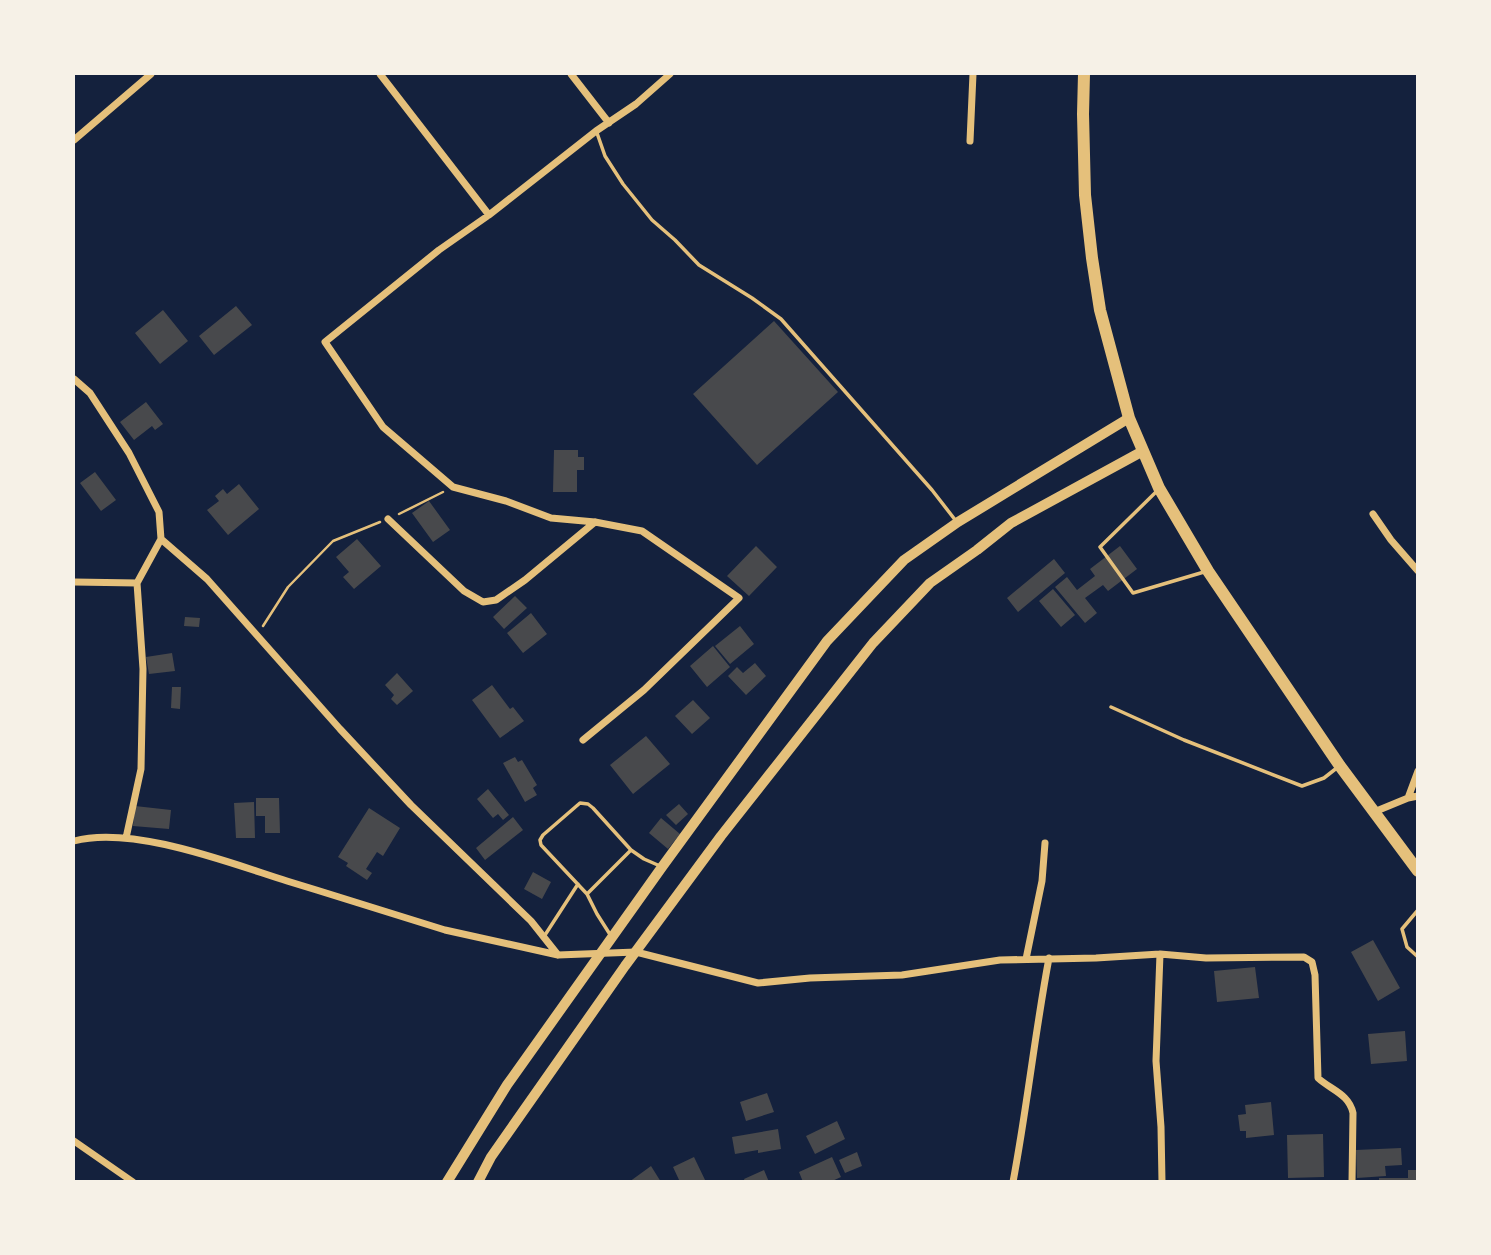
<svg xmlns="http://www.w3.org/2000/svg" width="1491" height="1255" font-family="'DM Sans',sans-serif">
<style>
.building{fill:#48494c}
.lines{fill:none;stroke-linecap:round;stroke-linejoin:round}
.path{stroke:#e5c07b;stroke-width:2.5}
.service{stroke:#e5c07b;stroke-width:3.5}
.minor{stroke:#e5c07b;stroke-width:7}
.secondary{stroke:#e5c07b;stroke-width:10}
.trunk{stroke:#e5c07b;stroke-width:12}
</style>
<rect width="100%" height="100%" fill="#14213d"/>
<path class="building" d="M236,306L252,325L214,355L199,336Z
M163,310L188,341L160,364L135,333Z
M774,321L838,392L757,465L693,394Z
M146,402L163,424L155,430L152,426L134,440L120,422Z
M554,450H578V457H584V470H577V492H553Z
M95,472L116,500L101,511L80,483Z
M239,484L259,509L228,535L207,510L219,501L215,496L223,489L227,494Z
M429,501L450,530L433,542L412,513Z
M357,539L381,566L354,589L343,577L349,572L336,557Z
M756,546L777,567L749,596L727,576Z
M1120,546L1137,569L1108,591L1103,585L1085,598L1097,613L1085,623L1055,587L1067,577L1077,590L1095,576L1090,569Z
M1054,559L1065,573L1018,612L1007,598Z
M1053,589L1075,615L1061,627L1039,601Z
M515,596L527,608L504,629L493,617Z
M531,613L547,634L523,653L507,633Z
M185,617L200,618L199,627L184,626Z
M740,626L754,644L730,664L715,646Z
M713,646L730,667L707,687L690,666Z
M172,653L175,671L149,674L146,657Z
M755,663L766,676L746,695L728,676L737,667L743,673Z
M397,673L413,691L397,705L391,699L394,695L385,685Z
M492,685L510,709L513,707L524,721L500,738L472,700Z
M172,687H181L180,709L171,708Z
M693,700L710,718L692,734L675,716Z
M646,736L670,764L633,794L610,765Z
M515,757L518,762L522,760L537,785L533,788L537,795L525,802L503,763Z
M488,789L509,815L503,820L498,814L493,818L477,799Z
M256,798H279L280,833H265V816H256Z
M254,802L255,838H236L234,803Z
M679,804L688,814L676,825L666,815Z
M135,806L171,810L169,829L133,826Z
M369,808L400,828L383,856L377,852L366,869L372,873L367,880L346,866L348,863L338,857Z
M513,817L523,830L485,860L476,848Z
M661,818L680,834L668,849L649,833Z
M533,872L551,882L542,899L524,889Z
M1373,940L1400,988L1378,1001L1351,952Z
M1255,967L1259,998L1217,1002L1214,971Z
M1405,1031L1407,1061L1371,1064L1368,1034Z
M767,1093L774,1112L746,1121L740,1102Z
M1271,1102L1274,1135L1246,1138V1131H1240L1238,1115L1246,1114L1245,1105Z
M837,1121L845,1139L815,1154L806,1136Z
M778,1129L781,1149L758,1153V1150L735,1154L732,1137Z
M1323,1134L1324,1177L1288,1178L1287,1135Z
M1401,1148L1402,1165L1385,1166L1386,1176L1357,1178L1356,1150Z
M857,1152L862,1166L845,1173L839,1160Z
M694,1157L706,1182H680L673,1167Z
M832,1157L841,1177L830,1182H803L799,1172Z
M651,1166L661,1182H629Z
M764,1170L769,1182H745L744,1179Z
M1408,1170H1418V1182H1379V1178H1408Z"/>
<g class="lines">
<path class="path" d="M399,514L443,492
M263,626L288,587L333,541L380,522"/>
<path class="service" d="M597,133L605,156L623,184L652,220L675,240L699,265L752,298L781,319L932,490L956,521
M1158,490L1100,547L1133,593L1204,572
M1111,707L1184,740L1302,786L1324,778L1338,767
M631,850L644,859L660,866
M587,894L631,850L593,808L588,804L580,803L543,835L540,840L541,845L587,894L597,914L611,936
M1418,910L1402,929L1407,947L1418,957
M545,935L578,884"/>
<path class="minor" d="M380,74L489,215
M571,74L609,123
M74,140L151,74
M970,141L973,74
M74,379L90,393L129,453L159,512L161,539
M1373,514L1391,540L1418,571
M388,519L464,591L483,602L496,600L525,580L595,522
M74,582L137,583
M583,740L644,690L739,598L642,531L595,522L551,518L506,501L453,487L383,427L325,342L439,250L489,215L596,131L636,104L670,74
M1408,798L1418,771
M1374,812L1408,798L1418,796
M126,838L141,769L143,669L137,583L161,539L207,579L340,729L411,805L531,921L558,955
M74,841C132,825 230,863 287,881C340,897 393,914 445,930L558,955L636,952L758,983L810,978L902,975L1000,960L1096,958L1160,954L1156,1061L1161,1127L1162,1182
M1160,954L1206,958L1304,957L1312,962L1315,975L1318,1078C1331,1090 1349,1094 1353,1113L1352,1182
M1026,959L1042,881L1045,843
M74,1141L133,1182
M1013,1182C1027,1108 1035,1032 1049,958"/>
<path class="secondary" d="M447,1182L507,1085L662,867L827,641L904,560L958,522L1129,418
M478,1182L491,1157L625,966L721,836L873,643L930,583L977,550L1011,523L1143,451"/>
<path class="trunk" d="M1084,74L1083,114L1085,195L1092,258L1100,310L1129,418L1159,488L1208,571L1340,766L1418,871"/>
</g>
<rect width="1491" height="1255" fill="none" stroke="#f6f1e7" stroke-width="150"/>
</svg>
